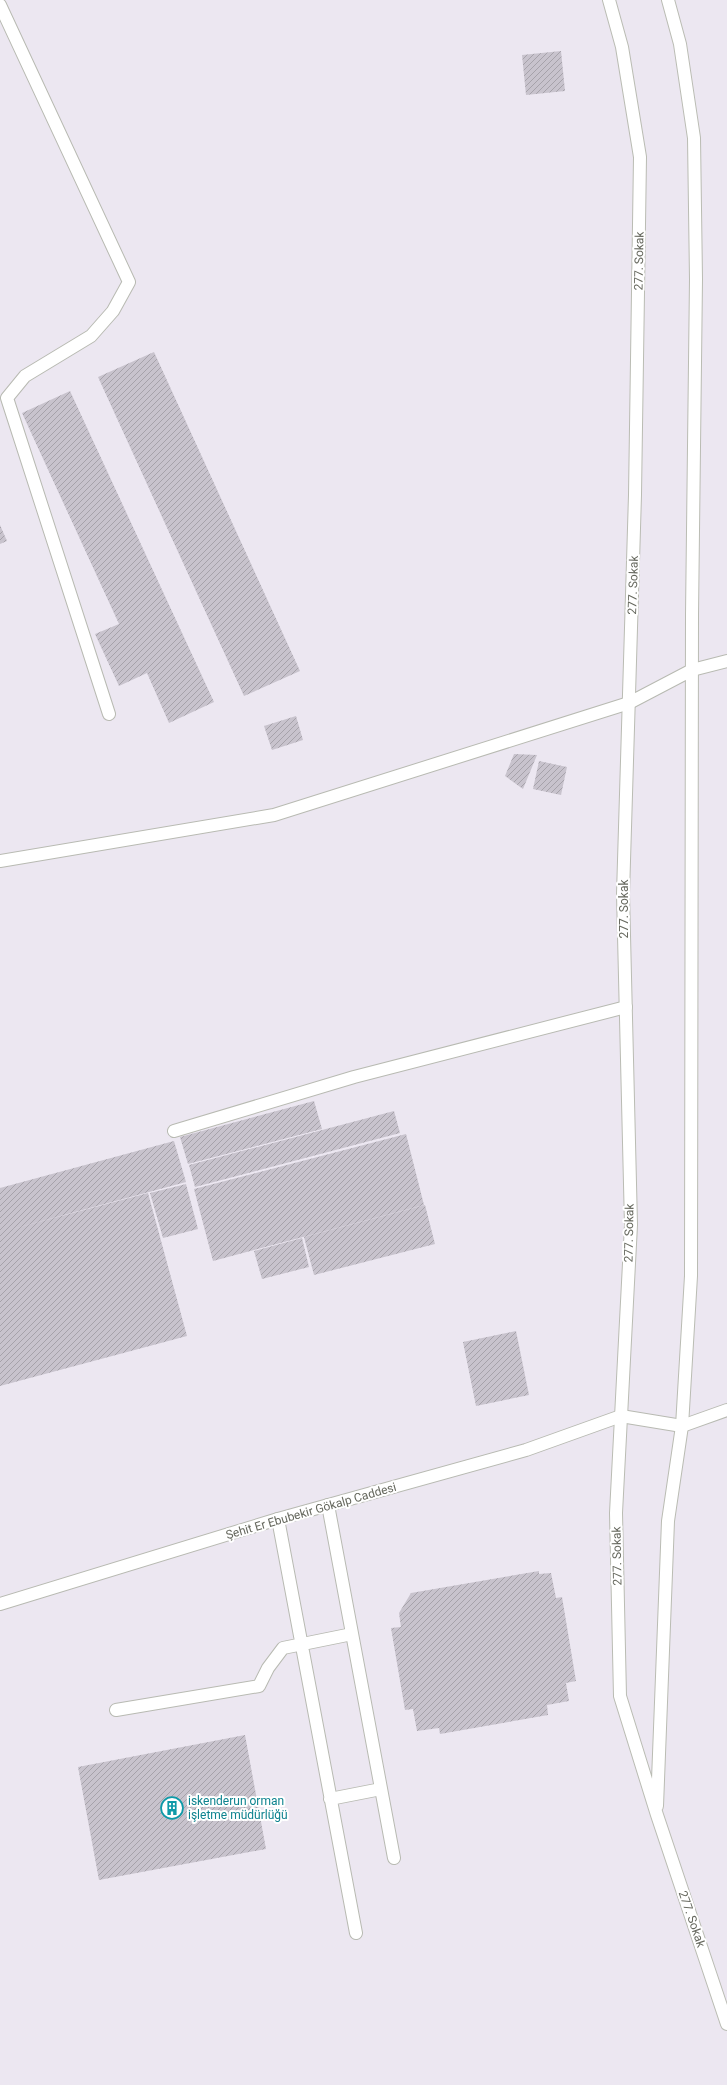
<svg xmlns="http://www.w3.org/2000/svg" width="727" height="2085" font-family="Roboto,sans-serif">
<style>
.building{fill:url(#building-hatch)}
.lines{fill:none;stroke-linecap:round;stroke-linejoin:round}
.lane-casing{stroke:#b8bab2;stroke-width:14}
.street-casing{stroke:#b8bab2;stroke-width:14}
.secondary-casing{stroke:#babcb3;stroke-width:14}
.lane{stroke:#fff;stroke-width:12}
.street{stroke:#fff;stroke-width:12}
.secondary{stroke:#fff;stroke-width:12}
.labels{text-anchor:middle;stroke-width:4;stroke-linejoin:round;paint-order:stroke}
.street-label{font-size:12px;fill:#66685e;stroke:#fff}
.culture-label{font-size:12px;fill:#0d838f;stroke:#fff;text-anchor:start}
</style>
<defs>
<pattern id="building-hatch" width="6" height="6" patternUnits="userSpaceOnUse"><rect width="6" height="6" fill="#c8c3cd"/><path d="M-1 1l2-2M0 6l6-6M5 7l2-2" fill="none" stroke="#a6a2aa"/></pattern>
</defs>
<rect width="100%" height="100%" fill="#ece7f1"/>
<path class="building" d="M561,51L565,91L526,95L522,55Z
M154,352L300,671L244,696L98,377Z
M70,391L214,702L169,723L147,673L119,686L95,634L119,624L22,413Z
M0,525L7,541L0,544Z
M296,716L303,740L272,750L264,726Z
M514,754L537,755L523,789L505,776Z
M539,761L567,767L561,795L533,789Z
M314,1101L322,1129L188,1164L180,1137Z
M394,1111L400,1133L195,1187L189,1165Z
M406,1134L424,1205L213,1261L194,1189Z
M174,1141L186,1182L5,1231L148,1193L187,1336L0,1386V1188Z
M186,1184L198,1229L163,1238L150,1193Z
M425,1205L435,1244L314,1275L304,1237Z
M302,1238L309,1267L262,1279L254,1251Z
M516,1331L529,1395L476,1406L463,1342Z
M539,1571V1574L551,1573L556,1598L562,1597L576,1681L566,1683L569,1701L547,1705L548,1715L440,1734L439,1728L417,1731L413,1709L405,1710L391,1628L401,1627L399,1613L411,1593Z
M245,1735L266,1849L99,1880L78,1767Z"/>
<g class="lines">
<g class="lane-casing">
<path id="lane" d="M174,1131L354,1077L626,1007
M328,1505L394,1858
M278,1519L356,1933
M116,1710L259,1686L268,1668L283,1648L352,1634
M330,1799L381,1789"/>
</g>
<g class="street-casing">
<path id="street" d="M0,5L129,282L113,311L91,336L25,376L7,398L109,714
M0,861L274,815L629,703L692,670L727,661
M0,1604L278,1519L526,1450L621,1416L682,1426L727,1410"/>
</g>
<g class="secondary-casing">
<path id="secondary" d="M609,0L622,47L640,157L635,495L623,894L631,1225L616,1513L620,1696L657,1815L727,2024
M657,1806L668,1521L682,1426L691,1276L692,615L696,279L694,138L680,44L668,0"/>
</g>
<use href="#lane" class="lane"/>
<use href="#street" class="street"/>
<use href="#secondary" class="secondary"/>
</g>
<defs>
<g id="building-ring" transform="scale(1.15)"><circle r="9.5" fill="#fff" stroke="#0f9aa8" stroke-width="1.5"/><path d="M-4-6H4V6H1V3H-1V6H-4ZM-2.5-4.3h1.7v1.8h-1.7ZM.8-4.3h1.7v1.8H.8ZM-2.5-1h1.7V.8h-1.7ZM.8-1h1.7V.8H.8Z" fill="#0f9aa8"/></g>
</defs>
<g fill-rule="evenodd">
<use href="#building-ring" x="172" y="1808"/>
</g>
<g class="labels">
<g class="street-label">
<text transform="translate(639 261) rotate(-89)" y="4">277. Sokak</text>
<text transform="translate(633 585) rotate(-88)" y="4">277. Sokak</text>
<text transform="translate(624 909) rotate(-90)" y="4">277. Sokak</text>
<text transform="translate(629 1233) rotate(-89)" y="4">277. Sokak</text>
<text transform="translate(311 1511) rotate(-16)" y="4">Şehit Er Ebubekir Gökalp Caddesi</text>
<text transform="translate(617 1556) rotate(-91)" y="4">277. Sokak</text>
<text transform="translate(692 1919) rotate(71)" y="4">277. Sokak</text>
</g>
<g class="culture-label">
<text x="188" y="1805">iskenderun orman<tspan x="188" dy="14">işletme müdürlüğü</tspan></text>
</g>
</g>
</svg>
